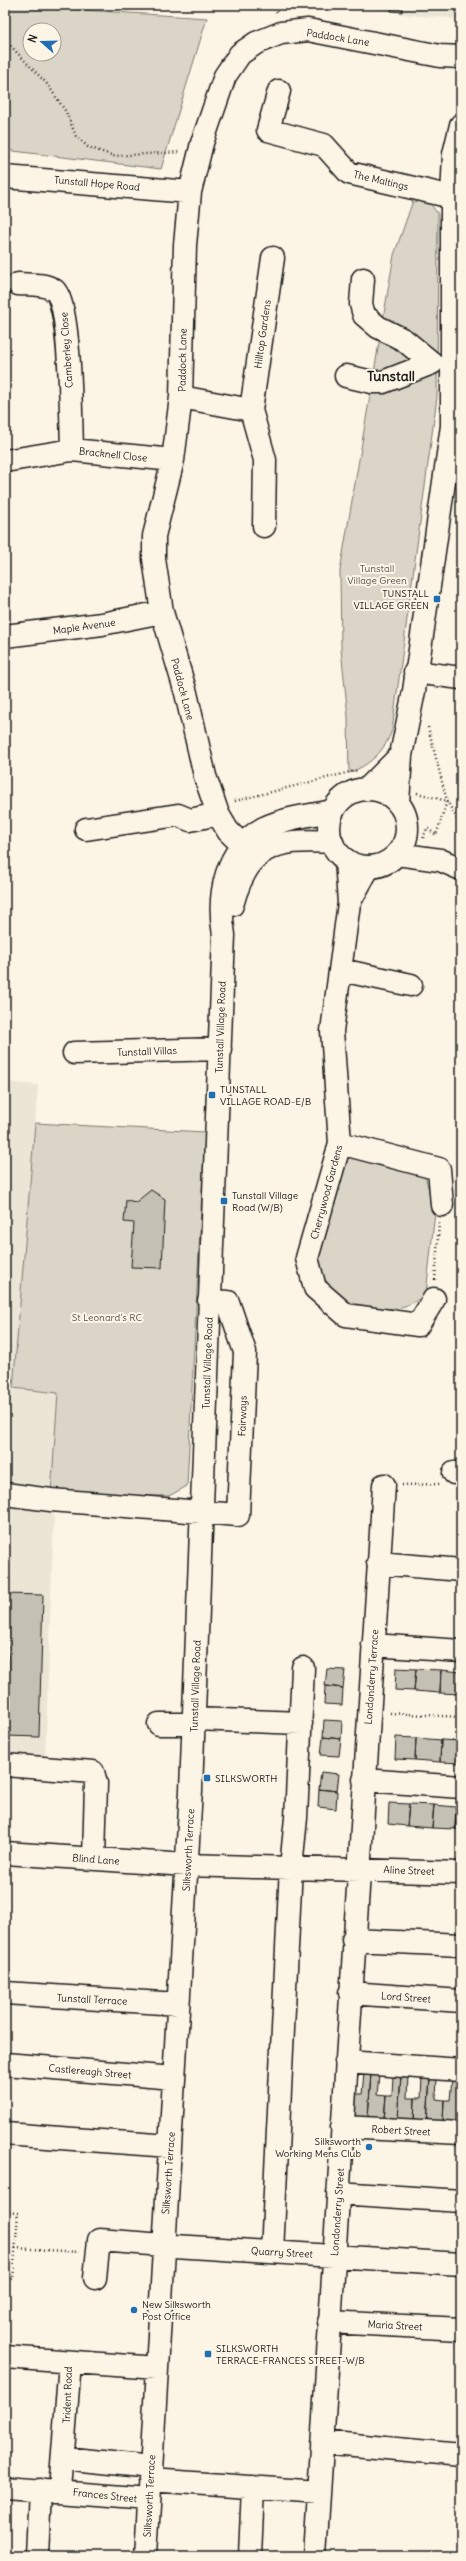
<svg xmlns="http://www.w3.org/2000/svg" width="466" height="2561" font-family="Delius,sans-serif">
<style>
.built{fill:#ebe5d6}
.green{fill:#dbd5c8;stroke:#7c7872;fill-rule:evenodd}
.building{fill:#c4c0b3;stroke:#1c1c1c}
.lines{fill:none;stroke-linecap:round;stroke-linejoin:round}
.minor-casing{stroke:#1c1c1c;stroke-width:25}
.major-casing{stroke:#1c1c1c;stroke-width:25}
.path{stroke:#1c1c1c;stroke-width:2.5;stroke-dasharray:1 3;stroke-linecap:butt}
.minor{stroke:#fcf5e5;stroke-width:22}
.major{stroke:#fcf5e5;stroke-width:22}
.poi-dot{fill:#1f6fb2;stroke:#fcf5e5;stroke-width:1.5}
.labels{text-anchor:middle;stroke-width:4;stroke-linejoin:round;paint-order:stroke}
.street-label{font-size:10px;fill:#1c1c1c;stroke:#fcf5e5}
.park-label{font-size:10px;fill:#555450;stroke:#fcf5e5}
.poi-label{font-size:10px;fill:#1c1c1c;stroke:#fcf5e5;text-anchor:start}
.district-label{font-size:14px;font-weight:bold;fill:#1c1c1c;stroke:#fcf5e5}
</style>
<rect width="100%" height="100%" fill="#fcf5e5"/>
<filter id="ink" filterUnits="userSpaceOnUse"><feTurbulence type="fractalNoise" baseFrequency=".025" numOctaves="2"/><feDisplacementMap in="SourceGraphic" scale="8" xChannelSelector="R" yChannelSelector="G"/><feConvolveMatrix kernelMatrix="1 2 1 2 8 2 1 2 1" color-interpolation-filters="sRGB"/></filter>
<g filter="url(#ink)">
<path class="built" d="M358,5H461V19L408,15Z
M5,1082L38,1085L13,1388L58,1393L51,1494L50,1511H54L45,1760L5,1756Z"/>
<path class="green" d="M5,5L207,18L161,169L5,150ZM30,30H54V54H30Z
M415,195L429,202L438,214L437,397L392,730C385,751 370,765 349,773L348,717L341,649L340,571L394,255Z
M35,1123L205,1132L187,1486L169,1496L51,1494L58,1393L13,1388Z
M341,1154L425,1176L435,1212L426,1294C397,1318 369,1308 337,1298L323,1276L316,1252Z"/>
<path class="building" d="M392,5H403L402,12L391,11Z
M151,1190L165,1199L162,1268L131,1267L134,1223L124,1222L126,1200L136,1202Z
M5,1594L43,1595L39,1737L6,1736L9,1646H5Z
M396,1668L416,1669L414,1691L395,1690Z
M327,1669L345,1670L343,1688L325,1686Z
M416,1669L441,1670L440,1693L414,1691Z
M441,1670L461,1672V1694L440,1693Z
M325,1686L343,1688L342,1705L324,1704Z
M324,1720L342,1721L341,1739L323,1737Z
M323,1737L341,1739L339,1756L321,1755Z
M396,1737L416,1738L415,1760L395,1759Z
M416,1738L441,1740L440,1762L415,1760Z
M441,1740L461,1741V1763L440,1762Z
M321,1772L339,1774L337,1791L319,1789Z
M319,1789L337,1791L336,1809L318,1807Z
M389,1803L409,1804L407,1826L388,1824Z
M409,1804L434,1805L432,1828L407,1826Z
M434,1805L456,1807L455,1829L432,1828Z
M456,1807H461V1829H455Z
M364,2073H371L368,2118L355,2117L356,2094H362Z
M371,2073L379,2074L377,2095L386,2096L384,2119L368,2118Z
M393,2075H401L398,2120L384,2119L386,2096H392Z
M401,2075H408L407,2098H415L414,2121L398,2120Z
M422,2077H430L427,2122L414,2121L415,2098H421Z
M430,2077L437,2078L436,2099L444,2100L443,2123L427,2122Z
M452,2079H460L457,2124L443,2123L444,2100H450Z
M460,2079H461V2124H457Z"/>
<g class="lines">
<g class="minor-casing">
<path id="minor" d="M279,91L268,130L324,145L349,173L452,197
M5,177L190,192
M18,284C30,285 44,283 54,290C71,303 71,423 72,450
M346,376L372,382H383L432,363L404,340L378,327L364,315L361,304L363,279
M181,397L251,410L265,460L264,526
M251,410L273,258
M5,461L72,450L173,460
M5,636L102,624L162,612
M415,672L461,678
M86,829L178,815L190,820L218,814
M256,858L228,831L218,814L205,776L186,693L162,612L154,559V536L173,460L181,397L185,245L190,192L202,143L225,76L240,54L256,43L281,33L308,30L440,56L461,57
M346,860L349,903L332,1031L340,1143L307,1258L315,1288L346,1315L418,1325L434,1299
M349,903L369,867
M232,905C248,846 274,838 332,842
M341,970L411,985
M74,1053L220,1049
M340,1143L439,1169L442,1205
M454,1473L461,1472
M5,1494L51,1500L238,1515L245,1352L228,1302L209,1301
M378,1563L461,1570
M373,1645L461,1651
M194,1719L301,1723
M159,1724H194
M5,1765L93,1772L96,1783L94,1859
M364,1780L461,1787
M5,1853L187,1865L461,1873
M353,1940L461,1945
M5,1993L178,2004
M350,1993L461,2001
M346,2062L461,2070
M5,2064L174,2078
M342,2127L461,2133
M5,2134L170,2146
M338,2193L461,2201
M175,2246L461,2264
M272,2252L291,1867L296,1818L303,1668
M95,2278L99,2240L163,2245
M329,2322L461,2329
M5,2357L157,2368
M322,2442L461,2455
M63,2458L151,2467
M150,2480L319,2492
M5,2488L149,2499
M60,2490L70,2362
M37,2556L40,2490
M146,2556L191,1790L224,935C217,895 225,849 264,828C285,818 310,815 333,811
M250,2556L253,2487
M315,2556L384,1485"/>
</g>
<g class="major-casing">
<path id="major" d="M367,789L401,755
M329 828a39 39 0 1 1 78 0a39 39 0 1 1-78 0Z
M398,803L401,755L414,691L452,426V197L454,154L461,125
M397,854L440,860L461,869"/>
</g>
<path class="path" d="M272,5L278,14
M5,40L48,85L66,112L76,136L88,147L114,156L180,152
M428,727L447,801L461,826
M417,793L447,801L436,835L427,828L423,838
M235,801L358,770
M435,1280L439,1223
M402,1485L439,1484
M390,1713L461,1717
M5,2212L18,2213L13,2279L5,2278
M15,2248L79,2252"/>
<use href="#minor" class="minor"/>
<use href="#major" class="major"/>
</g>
</g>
<g class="poi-dot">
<rect x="433" y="595" width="8" height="8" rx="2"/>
<rect x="208" y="1091" width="8" height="8" rx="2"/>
<rect x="220" y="1197" width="8" height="8" rx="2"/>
<rect x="203" y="1774" width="8" height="8" rx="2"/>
<circle cx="369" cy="2147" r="4"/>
<circle cx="134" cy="2310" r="4"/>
<rect x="204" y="2350" width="8" height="8" rx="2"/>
</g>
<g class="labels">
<g class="street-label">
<text transform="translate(338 37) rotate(9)" y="4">Paddock Lane</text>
<text transform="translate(381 180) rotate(13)" y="4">The Maltings</text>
<text transform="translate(97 183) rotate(5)" y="4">Tunstall Hope Road</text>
<text transform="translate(262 334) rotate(-82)" y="4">Hilltop Gardens</text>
<text transform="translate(66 350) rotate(-94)" y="4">Camberley Close</text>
<text transform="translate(182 360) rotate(-89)" y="4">Paddock Lane</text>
<text transform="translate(113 454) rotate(6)" y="4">Bracknell Close</text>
<text transform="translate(84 626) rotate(-8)" y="4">Maple Avenue</text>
<text transform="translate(183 689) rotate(75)" y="4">Paddock Lane</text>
<text transform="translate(220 1027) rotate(-88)" y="4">Tunstall Village Road</text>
<text transform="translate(147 1051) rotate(-2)" y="4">Tunstall Villas</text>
<text transform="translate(326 1192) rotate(-75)" y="4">Cherrywood Gardens</text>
<text transform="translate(207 1363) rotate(-88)" y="4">Tunstall Village Road</text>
<text transform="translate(242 1416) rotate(-88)" y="4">Fairways</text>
<text transform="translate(371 1677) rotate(-86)" y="4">Londonderry Terrace</text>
<text transform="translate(195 1686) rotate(-88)" y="4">Tunstall Village Road</text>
<text transform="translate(188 1850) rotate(-87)" y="4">Silksworth Terrace</text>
<text transform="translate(96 1859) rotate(4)" y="4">Blind Lane</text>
<text transform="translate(409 1870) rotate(2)" y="4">Aline Street</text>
<text transform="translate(406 1997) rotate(4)" y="4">Lord Street</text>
<text transform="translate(92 1999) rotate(3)" y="4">Tunstall Terrace</text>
<text transform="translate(90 2071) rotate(5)" y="4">Castlereagh Street</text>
<text transform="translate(401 2130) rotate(3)" y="4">Robert Street</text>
<text transform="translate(168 2173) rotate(-86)" y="4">Silksworth Terrace</text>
<text transform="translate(337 2212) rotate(-86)" y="4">Londonderry Street</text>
<text transform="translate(282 2252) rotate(3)" y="4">Quarry Street</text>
<text transform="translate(395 2325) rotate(3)" y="4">Maria Street</text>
<text transform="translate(67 2395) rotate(-88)" y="4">Trident Road</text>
<text transform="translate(105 2495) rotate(6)" y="4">Frances Street</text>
<text transform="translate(149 2496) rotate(-87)" y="4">Silksworth Terrace</text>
</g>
<g class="park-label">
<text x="377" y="572">Tunstall<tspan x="377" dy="12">Village Green</tspan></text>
<text x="107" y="1321">St Leonard's RC</text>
</g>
<g class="poi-label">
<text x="429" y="597" text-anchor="end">TUNSTALL<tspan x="429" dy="12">VILLAGE GREEN</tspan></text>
<text x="220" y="1093">TUNSTALL<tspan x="220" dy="12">VILLAGE ROAD-E/B</tspan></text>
<text x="232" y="1199">Tunstall Village<tspan x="232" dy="12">Road (W/B)</tspan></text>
<text x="215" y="1782">SILKSWORTH</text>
<text x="361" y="2145" text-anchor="end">Silksworth<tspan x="361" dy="12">Working Mens Club</tspan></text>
<text x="142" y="2308">New Silksworth<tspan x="142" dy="12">Post Office</tspan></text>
<text x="216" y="2352">SILKSWORTH<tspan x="216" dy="12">TERRACE-FRANCES STREET-W/B</tspan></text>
</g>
<g class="district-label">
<text x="391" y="381">Tunstall</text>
</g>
</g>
<rect width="466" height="2561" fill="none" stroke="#fcf5e5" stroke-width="20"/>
<rect x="10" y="10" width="446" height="2541" fill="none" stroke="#1c1c1c" stroke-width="1.5" filter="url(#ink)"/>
<g transform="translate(42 42) rotate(290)"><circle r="19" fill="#fcf5e5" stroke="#a29e95"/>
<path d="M0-3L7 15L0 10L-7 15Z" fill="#1f6fb2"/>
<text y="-6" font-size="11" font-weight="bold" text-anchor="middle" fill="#1c1c1c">N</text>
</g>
</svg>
